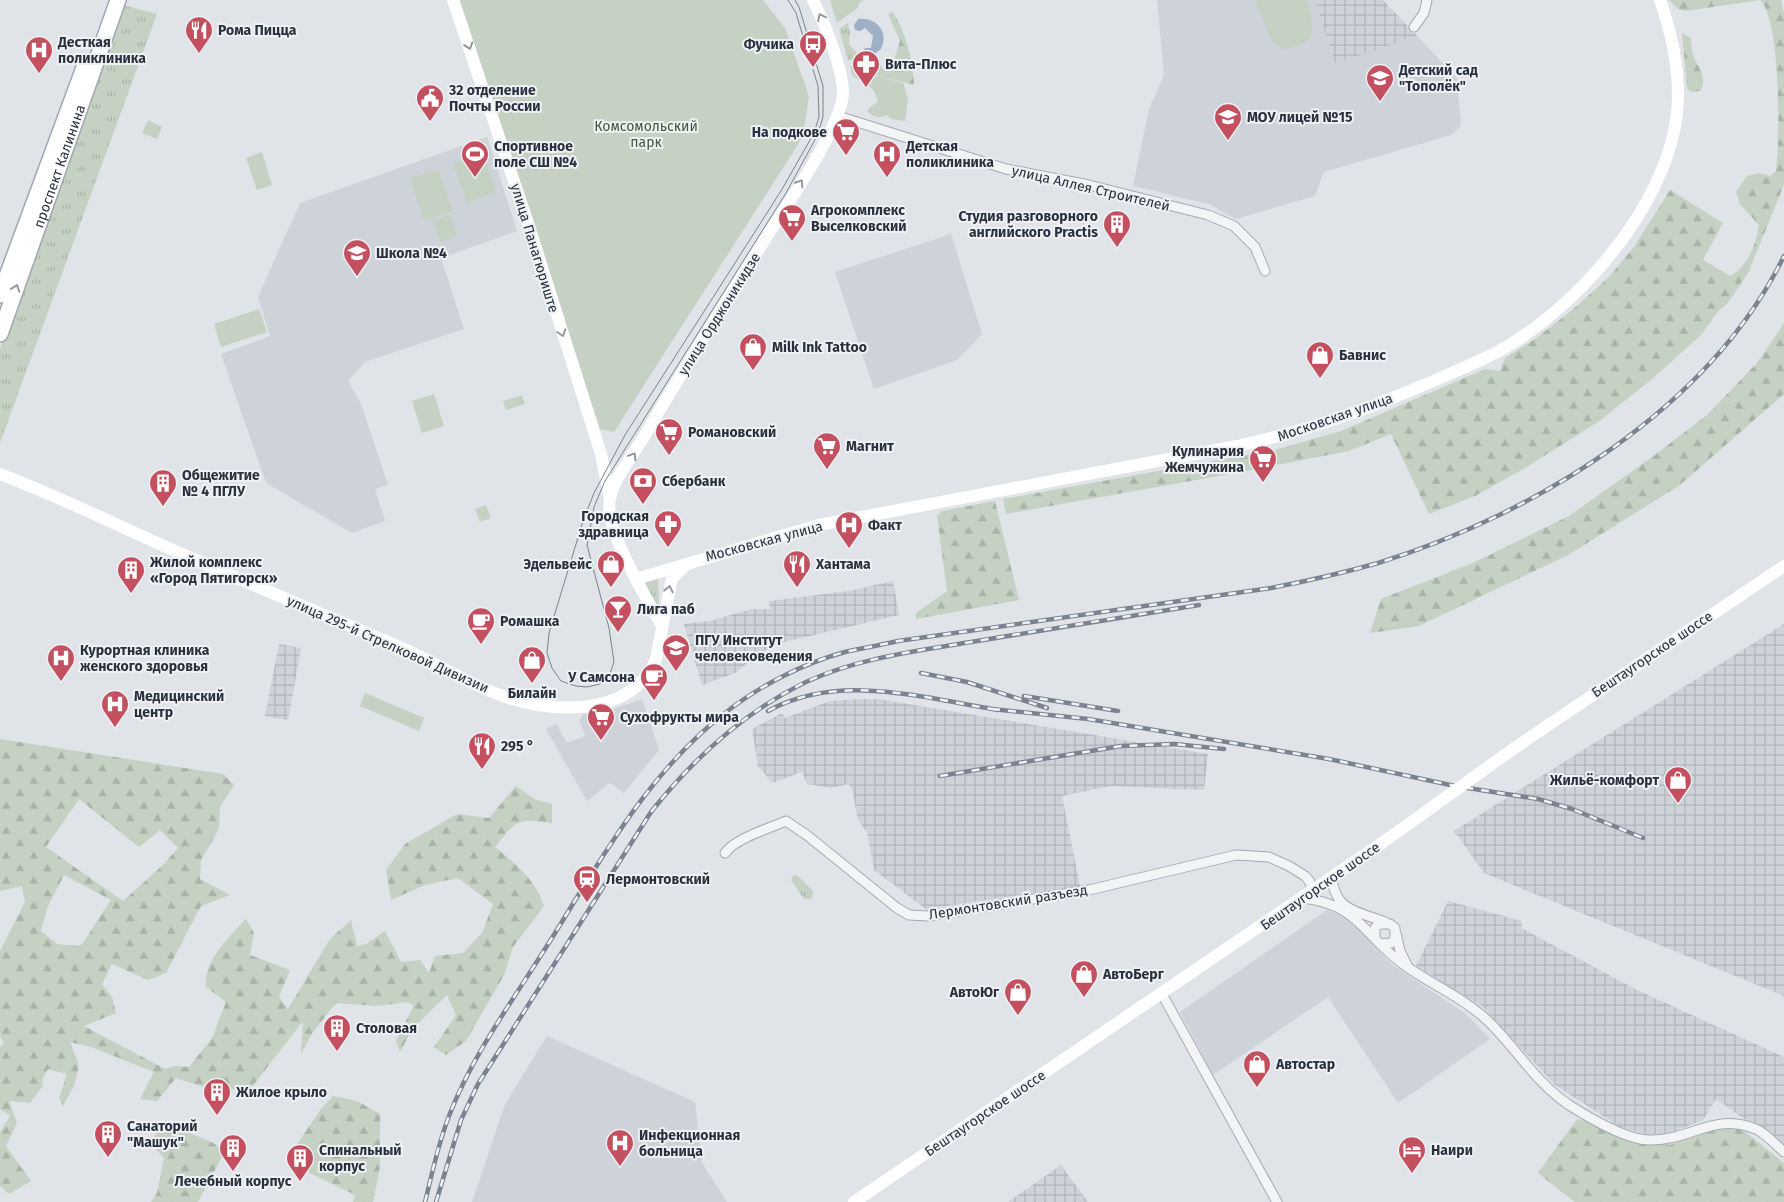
<svg xmlns="http://www.w3.org/2000/svg" width="1784" height="1202" font-family="'Fira Sans',sans-serif">
<style>
.built{fill:#ced2d9}
.industrial{fill:url(#industrial-grid)}
.grass{fill:url(#grass-tufts)}
.forest{fill:url(#forest-firs);fill-rule:evenodd}
.green{fill:#c5d1c2}
.water{fill:#9eb0c5}
.lines{fill:none;stroke-linecap:round;stroke-linejoin:round}
.street-casing{stroke:#a6aab2;stroke-width:11}
.primary-casing{stroke:#a0a7b2;stroke-width:18}
.street{stroke:#f2f4f6;stroke-width:9}
.secondary{stroke:#fff;stroke-width:12}
.primary{stroke:#fff;stroke-width:15}
.tram{stroke:#7b8290;stroke-width:1}
.rail-casing{stroke:#7b8290;stroke-width:4.5}
.rail{stroke:#eff2f5;stroke-width:2.5;stroke-dasharray:8;stroke-linecap:butt}
.secondary-bridge{stroke:#fff;stroke-width:12}
.oneway{stroke:#94989e}
.labels{text-anchor:middle;stroke-width:4;stroke-linejoin:round;paint-order:stroke}
.poi-label{font-size:14px;font-weight:bold;fill:#2a313e;stroke:#eff2f5;text-anchor:start}
.park-label{font-size:14px;fill:#3e5838;stroke:#eff2f5}
.street-label{font-size:14px;fill:#2a313e;stroke:#eff2f5}
</style>
<defs>
<pattern id="industrial-grid" width="8" height="8" patternUnits="userSpaceOnUse" patternTransform="scale(1.25)"><rect width="8" height="8" fill="#ced2d9"/><path d="M0 4h8M4 0v8" fill="none" stroke="#b1b5bb"/></pattern>
<pattern id="grass-tufts" width="24" height="20" patternUnits="userSpaceOnUse" patternTransform="scale(1.25)"><rect width="24" height="20" fill="#c5d1c2"/><path d="M3 7l-1-3M5 7V3M7 7l1-3M15 17l-1-3M17 17v-4M19 17l1-3" fill="none" stroke="#a9b4a8"/></pattern>
<pattern id="forest-firs" width="22" height="20" patternUnits="userSpaceOnUse" patternTransform="scale(1.25)"><rect width="22" height="20" fill="#c5d1c2"/><path d="M5 1l3.5 6h-7zM16 11l3.5 6h-7z" fill="#a9b4a8"/></pattern>
</defs>
<rect width="100%" height="100%" fill="#e0e3e8"/>
<path class="built" d="M1157,0H1315L1335,62L1417,36L1457,78L1461,126L1451,135L1324,172L1315,196L1236,219L1209,204L1133,186L1149,109L1164,75Z
M487,137L517,231L441,258L464,329L365,362L348,381L361,404L388,485L375,489L385,521L352,533L266,483L221,354L270,336L258,297L300,203Z
M951,234L982,334L957,360L874,389L835,272Z
M642,699L659,750L624,793L610,783L587,801L546,729L556,724L567,743L585,736L580,722L583,714L605,712Z
M1327,910L1352,920L1391,964L1466,1014L1490,1039L1398,1103L1328,997L1213,1075L1180,1012Z
M547,1036L695,1102L702,1163L727,1202H472L505,1104Z"/>
<path class="industrial" d="M1315,0H1383L1417,36L1335,63Z
M893,581L899,615L780,643L758,654L735,673L702,685L684,624L710,621L752,609H770L769,601L849,591Z
M1784,624V996L1484,873L1454,831Z
M279,644L301,648L288,720L265,716Z
M861,699H878L1208,754L1204,790L1111,786L1062,796L1080,886L926,909L874,870L867,832L858,820L852,788L848,784L831,788L807,784L802,772L772,783L758,766L752,729L782,713L785,718L830,701Z
M1448,901L1522,921L1521,928L1637,990L1784,1057V1147L1716,1099L1703,1120L1670,1133L1650,1135L1620,1127L1555,1085L1482,1006L1416,966Z
M1061,1165L1088,1202H1008Z"/>
<path class="grass" d="M123,5L157,14L0,443V348L87,114Z
M848,23L850,33L849,44L856,52L858,60H848L839,29Z
M658,578L659,604L656,607L644,580Z
M793,875L798,876L813,891L812,899H804L791,880Z"/>
<path class="forest" d="M1669,0H1781L1784,13V185L1748,273L1727,304L1719,310L1701,335L1652,379L1598,422L1525,468L1475,496L1429,514L1391,434L1349,451L1241,472L1006,514L1003,499L1274,450L1341,431L1485,369L1500,371L1505,358L1535,339L1571,311L1608,278L1634,247L1670,190L1723,223L1703,260L1730,276C1748,267 1756,244 1759,225L1740,204L1736,192L1747,176L1759,173L1770,176L1776,171C1780,141 1781,19 1760,0L1686,11L1678,9Z
M893,12C906,33 913,61 914,85L864,72L852,75L850,66L880,65L884,70H891L900,41L888,14Z
M1682,33L1691,38C1692,43 1691,49 1693,54C1696,67 1708,73 1701,91L1692,92L1687,89Z
M1784,323V394L1680,485L1568,555L1419,626L1370,633L1381,599L1475,562L1569,516L1655,455L1708,414L1757,363Z
M995,501L1019,600L916,619V613L947,591L937,516L942,511Z
M0,739L223,774L234,785L220,807L219,829L201,860L200,879L230,895L201,906L166,973L148,980L112,964L102,984L112,997L116,1013L84,1026L165,1069L175,1066L189,1067L212,1038L226,1002L206,987C203,961 229,937 246,919L254,933L250,955L290,970L279,997L288,1009L330,939L351,920L357,946L366,944L385,931L401,962L420,960L429,973L435,956L463,953L482,933L493,904L458,878L425,885L391,900L386,870L405,844L457,814L489,818L516,786L536,800L552,804V823C517,819 517,819 495,847C517,865 534,878 544,906L513,947L504,975L466,1041L446,1055L434,1047L456,1015L447,995L413,1028L400,1052L396,1041L414,1005L407,1002L377,1006L336,1003L313,1032L301,1054L303,1021L249,1091L203,1087L176,1078L157,1101L140,1099L154,1072L91,1047L70,1042L79,1066L74,1086L63,1106L59,1098L67,1074L48,1069L43,1078L42,1087L30,1103L9,1101L17,1123L6,1146L31,1181L9,1194L0,1186V1132L10,1116L0,1109V1047L4,1043L0,1036V951L25,902L22,886L0,891ZM79,799L139,847L160,830L178,848L162,866L123,901L46,847ZM64,875L111,900L83,943L78,946L57,944L41,931L47,908Z
M333,1096L357,1101L380,1114V1167L373,1202H353L355,1195L296,1166L291,1153L321,1109Z
M1728,1118L1784,1163V1202H1575L1538,1173L1577,1119L1670,1145Z
M164,1122L213,1143L225,1151L198,1202H151L157,1193L164,1158L150,1143Z"/>
<path class="green" d="M460,0H763L785,28L809,96L804,128L799,143L614,432L600,429Z
M830,0H864L859,3L858,8L837,23Z
M1255,0H1307C1315,28 1318,46 1283,49L1271,41Z
M864,72L903,83L908,99L905,121L891,119L887,115C879,119 872,117 867,110L878,101C871,81 867,86 852,75Z
M148,120L162,127L157,139L142,133Z
M262,152L272,185L257,190L246,158Z
M483,153L496,193L467,203L453,163Z
M438,169L453,211L424,221L410,178Z
M450,214L457,236L440,242L433,220Z
M259,309L267,332L221,347L214,324Z
M434,394L444,426L422,433L412,401Z
M522,395L525,404L506,410L503,401Z
M486,505L491,518L480,522L475,509Z
M365,693L424,718L419,731L360,706Z"/>
<path class="water" d="M858,19C875,17 890,31 881,49L869,58L863,57L861,53L865,48H871L873,36L865,28L860,31L855,30L854,25Z"/>
<g class="lines">
<g class="street-casing">
<path id="street" d="M1414,27L1424,13L1427,0
M838,116L1006,169L1089,185L1208,215L1234,226L1255,247L1265,271
M725,853C734,839 770,828 786,821L808,836L897,908L909,915L928,916L1089,890L1236,855L1269,857L1289,866L1305,876L1310,882L1312,891
M1332,878C1335,911 1357,911 1385,922
M1302,898C1359,904 1363,935 1403,964C1430,984 1463,997 1488,1021C1516,1048 1536,1083 1569,1105C1588,1117 1625,1139 1648,1140C1690,1142 1715,1110 1758,1130C1767,1135 1776,1145 1784,1152
M1396,933L1400,951L1407,965
M1375,939V928L1379,924H1390L1395,928V939L1391,943L1380,944
M1162,994L1277,1202"/>
</g>
<g class="primary-casing">
<g id="primary">
<path d="M0,295L86,62"/>
<path id="s1" d="M0,334L118,0"/>
</g>
</g>
<use href="#street" class="street"/>
<path class="secondary" d="M453,0L529,226L601,454L610,499
M0,474C61,497 120,527 180,553C251,585 323,614 395,645C441,664 486,697 537,705C582,712 637,706 656,659L672,578L685,566
M636,579L819,525L1237,446C1303,432 1364,411 1426,384C1454,372 1482,361 1508,346C1587,298 1677,193 1678,96C1678,63 1671,31 1660,0
M662,626C647,599 603,528 610,498C615,476 634,454 645,435C684,368 726,302 767,236C787,205 842,126 843,93C843,68 824,22 813,0
M1513,749L1784,566
M854,1202L1382,843"/>
<use href="#primary" class="primary"/>
<path class="tram" d="M788,0L796,13L818,86L819,117L814,133L781,191L625,435L594,493L583,521L549,633L547,653L552,668L561,681L576,686L587,687L600,684L609,676L614,662L609,628L587,545L594,507L605,481L786,193L817,136L823,117V86L799,7L795,0"/>
<g class="rail-casing">
<path id="rail" d="M921,673L967,682L1047,708
M1024,696L1118,711
M992,709L1088,719L1329,759L1455,786L1538,799L1572,809L1643,838
M768,711C839,672 923,698 998,710
M940,776L1121,746L1174,744L1224,749
M425,1202C432,1174 438,1144 449,1116C472,1056 511,1003 545,949C598,865 646,774 725,713C759,686 804,663 845,652C863,648 881,645 898,641L1271,588C1307,581 1343,573 1378,563C1536,514 1710,408 1784,256
M436,1202L461,1120L478,1084L651,812C693,759 744,712 806,682C858,658 916,651 971,642C1047,629 1123,617 1199,605"/>
</g>
<use href="#rail" class="rail"/>
<path class="secondary-bridge" d="M1382,843L1513,749"/>
</g>
<defs><path id="oneway-chevron" d="M-2-3.5L2.5 0L-2 3.5" fill="none" stroke-width="1.6" stroke-linecap="round" stroke-linejoin="round" transform="scale(1.25)"/></defs>
<g class="oneway">
<use href="#oneway-chevron" transform="translate(821 17) rotate(-115)"/>
<use href="#oneway-chevron" transform="translate(469 46) rotate(71)"/>
<use href="#oneway-chevron" transform="translate(800 183) rotate(-58)"/>
<use href="#oneway-chevron" transform="translate(16 288) rotate(-71)"/>
<use href="#oneway-chevron" transform="translate(562 333) rotate(72)"/>
<use href="#oneway-chevron" transform="translate(633 456) rotate(-58)"/>
<use href="#oneway-chevron" transform="translate(669 589) rotate(-78)"/>
</g>
<defs>
<g id="restaurant-pin" transform="scale(1.4375)"><path d="M0 17L-7.5 6A9.5 9.5 0 1 1 7.5 6Z" fill="#c34f5f" stroke="#eff2f5"/><path d="M-5-6h1v4h1v-4h1v4h1v-4h1v5L-1.5 .5V6h-2V.5L-5-1ZM5-6V6H3V1.5H1.5Q1.5-4 5-6Z" fill="#fff"/></g>
<g id="bus-pin" transform="scale(1.4375)"><path d="M0 17L-7.5 6A9.5 9.5 0 1 1 7.5 6Z" fill="#c34f5f" stroke="#eff2f5"/><path d="M-5-6H5V4H4V6H2V4H-2V6H-4V4H-5ZM-3.5-4V0h7V-4ZM-3.5 1.2v1.5H-2V1.2ZM2 1.2v1.5H3.5V1.2Z" fill="#fff"/></g>
<g id="hospital-pin" transform="scale(1.4375)"><path d="M0 17L-7.5 6A9.5 9.5 0 1 1 7.5 6Z" fill="#c34f5f" stroke="#eff2f5"/><path d="M-5-5h3v3.5h4V-5h3V5h-3V1.5h-4V5h-3Z" fill="#fff"/></g>
<g id="pharmacy-pin" transform="scale(1.4375)"><path d="M0 17L-7.5 6A9.5 9.5 0 1 1 7.5 6Z" fill="#c34f5f" stroke="#eff2f5"/><path d="M-2-6h4v4h4v4h-4v4h-4v-4h-4v-4h4Z" fill="#fff"/></g>
<g id="school-pin" transform="scale(1.4375)"><path d="M0 17L-7.5 6A9.5 9.5 0 1 1 7.5 6Z" fill="#c34f5f" stroke="#eff2f5"/><path d="M0-5L7-2L0 1L-7-2ZM-4 1L0 2.5L4 1V4Q0 6-4 4Z" fill="#fff"/></g>
<g id="civic-pin" transform="scale(1.4375)"><path d="M0 17L-7.5 6A9.5 9.5 0 1 1 7.5 6Z" fill="#c34f5f" stroke="#eff2f5"/><path d="M-.6-6.5H3V-4.5H.6V-3L4-1V1h2V6H-6V1h2V-1L-.6-3ZM-1.2 2.5V6h2.4V2.5Z" fill="#fff"/></g>
<g id="supermarket-pin" transform="scale(1.4375)"><path d="M0 17L-7.5 6A9.5 9.5 0 1 1 7.5 6Z" fill="#c34f5f" stroke="#eff2f5"/><path d="M-6-5.5h2.5l.6 2H6L4.5 2H-2.5L-4.4-4H-6ZM-1.5 3.2a1.3 1.3 0 1 0 .1 0ZM3 3.2a1.3 1.3 0 1 0 .1 0Z" fill="#fff"/></g>
<g id="stadium-pin" transform="scale(1.4375)"><path d="M0 17L-7.5 6A9.5 9.5 0 1 1 7.5 6Z" fill="#c34f5f" stroke="#eff2f5"/><path d="M0-5a6.5 5 0 1 0 0 10a6.5 5 0 1 0 0-10ZM-3.5-1.8h7v3.6h-7Z" fill="#fff"/></g>
<g id="building-pin" transform="scale(1.4375)"><path d="M0 17L-7.5 6A9.5 9.5 0 1 1 7.5 6Z" fill="#c34f5f" stroke="#eff2f5"/><path d="M-4-6H4V6H1V3H-1V6H-4ZM-2.5-4.3h1.7v1.8h-1.7ZM.8-4.3h1.7v1.8H.8ZM-2.5-1h1.7V.8h-1.7ZM.8-1h1.7V.8H.8Z" fill="#fff"/></g>
<g id="shop-pin" transform="scale(1.4375)"><path d="M0 17L-7.5 6A9.5 9.5 0 1 1 7.5 6Z" fill="#c34f5f" stroke="#eff2f5"/><path d="M-5-2.5h2.3a2.7 3.5 0 0 1 5.4 0H5L5.5 6h-11ZM-1.5-2.5h3a1.5 2.3 0 0 0-3 0Z" fill="#fff"/></g>
<g id="bank-pin" transform="scale(1.4375)"><path d="M0 17L-7.5 6A9.5 9.5 0 1 1 7.5 6Z" fill="#c34f5f" stroke="#eff2f5"/><path d="M-6-4H6V4H-6ZM0-2.3a2.3 2.3 0 1 0 0 4.6a2.3 2.3 0 1 0 0-4.6Z" fill="#fff"/></g>
<g id="bar-pin" transform="scale(1.4375)"><path d="M0 17L-7.5 6A9.5 9.5 0 1 1 7.5 6Z" fill="#c34f5f" stroke="#eff2f5"/><path d="M-6-5H6L.8 .8V4.5H3.5V6h-7V4.5H-.8V.8Z" fill="#fff"/></g>
<g id="cafe-pin" transform="scale(1.4375)"><path d="M0 17L-7.5 6A9.5 9.5 0 1 1 7.5 6Z" fill="#c34f5f" stroke="#eff2f5"/><path d="M-5.5-4.5H6V0H3Q3 3.5 0 3.5H-2.5Q-5.5 3.5-5.5 0ZM3-3.2v2h1.7v-2ZM-6 4.5H4V6H-6Z" fill="#fff"/></g>
<g id="university-pin" transform="scale(1.4375)"><path d="M0 17L-7.5 6A9.5 9.5 0 1 1 7.5 6Z" fill="#c34f5f" stroke="#eff2f5"/><path d="M0-5L7-2L0 1L-7-2ZM-4 1L0 2.5L4 1V4Q0 6-4 4Z" fill="#fff"/></g>
<g id="station-pin" transform="scale(1.4375)"><path d="M0 17L-7.5 6A9.5 9.5 0 1 1 7.5 6Z" fill="#c34f5f" stroke="#eff2f5"/><path d="M-3-6H3Q5-6 5-4V2Q5 4 3 4L4.5 6H3L1.5 4h-3L-3 6H-4.5L-3 4Q-5 4-5 2V-4Q-5-6-3-6ZM-3.5-4v3h7v-3ZM-3.5 1v1.5H-2V1ZM2 1v1.5H3.5V1Z" fill="#fff"/></g>
<g id="hotel-pin" transform="scale(1.4375)"><path d="M0 17L-7.5 6A9.5 9.5 0 1 1 7.5 6Z" fill="#c34f5f" stroke="#eff2f5"/><path d="M-6-4.5h1.5V1H6V5H4.5V3h-9V5H-6ZM-4 0a1.8 1.8 0 1 1 3.6 0ZM.5 0V-2.5h3Q6-2.5 6 0Z" fill="#fff"/></g>
</defs>
<g fill-rule="evenodd">
<use href="#restaurant-pin" x="199" y="30"/>
<use href="#bus-pin" x="813" y="44"/>
<use href="#hospital-pin" x="39" y="50"/>
<use href="#pharmacy-pin" x="866" y="64"/>
<use href="#school-pin" x="1380" y="78"/>
<use href="#civic-pin" x="430" y="98"/>
<use href="#school-pin" x="1228" y="117"/>
<use href="#supermarket-pin" x="846" y="132"/>
<use href="#stadium-pin" x="475" y="154"/>
<use href="#hospital-pin" x="887" y="154"/>
<use href="#supermarket-pin" x="792" y="218"/>
<use href="#building-pin" x="1117" y="224"/>
<use href="#school-pin" x="357" y="253"/>
<use href="#shop-pin" x="753" y="347"/>
<use href="#shop-pin" x="1320" y="355"/>
<use href="#supermarket-pin" x="669" y="432"/>
<use href="#supermarket-pin" x="827" y="446"/>
<use href="#supermarket-pin" x="1263" y="459"/>
<use href="#bank-pin" x="643" y="481"/>
<use href="#building-pin" x="163" y="483"/>
<use href="#pharmacy-pin" x="668" y="524"/>
<use href="#hospital-pin" x="849" y="525"/>
<use href="#shop-pin" x="611" y="564"/>
<use href="#restaurant-pin" x="797" y="564"/>
<use href="#building-pin" x="131" y="570"/>
<use href="#bar-pin" x="618" y="609"/>
<use href="#cafe-pin" x="481" y="621"/>
<use href="#university-pin" x="676" y="648"/>
<use href="#hospital-pin" x="61" y="658"/>
<use href="#shop-pin" x="532" y="660"/>
<use href="#cafe-pin" x="654" y="677"/>
<use href="#hospital-pin" x="115" y="704"/>
<use href="#supermarket-pin" x="601" y="717"/>
<use href="#restaurant-pin" x="482" y="746"/>
<use href="#shop-pin" x="1678" y="780"/>
<use href="#station-pin" x="587" y="879"/>
<use href="#shop-pin" x="1084" y="974"/>
<use href="#shop-pin" x="1018" y="992"/>
<use href="#building-pin" x="337" y="1028"/>
<use href="#shop-pin" x="1257" y="1064"/>
<use href="#building-pin" x="217" y="1092"/>
<use href="#building-pin" x="108" y="1134"/>
<use href="#hospital-pin" x="620" y="1143"/>
<use href="#building-pin" x="233" y="1148"/>
<use href="#hotel-pin" x="1412" y="1150"/>
<use href="#building-pin" x="300" y="1158"/>
</g>
<g class="labels">
<g class="poi-label">
<text x="218" y="35">Рома Пицца</text>
<text x="58" y="47">Десткая<tspan x="58" dy="16">поликлиника</tspan></text>
<text x="794" y="49" text-anchor="end">Фучика</text>
<text x="885" y="69">Вита-Плюс</text>
<text x="1399" y="75">Детский сад<tspan x="1399" dy="16">"Тополёк"</tspan></text>
<text x="449" y="95">32 отделение<tspan x="449" dy="16">Почты России</tspan></text>
<text x="1247" y="122">МОУ лицей №15</text>
<text x="827" y="137" text-anchor="end">На подкове</text>
<text x="494" y="151">Спортивное<tspan x="494" dy="16">поле СШ №4</tspan></text>
<text x="906" y="151">Детская<tspan x="906" dy="16">поликлиника</tspan></text>
<text x="811" y="215">Агрокомплекс<tspan x="811" dy="16">Выселковский</tspan></text>
<text x="1098" y="221" text-anchor="end">Студия разговорного<tspan x="1098" dy="16">английского Practis</tspan></text>
<text x="376" y="258">Школа №4</text>
<text x="772" y="352">Milk Ink Tattoo</text>
<text x="1339" y="360">Бавнис</text>
<text x="688" y="437">Романовский</text>
<text x="846" y="451">Магнит</text>
<text x="1244" y="456" text-anchor="end">Кулинария<tspan x="1244" dy="16">Жемчужина</tspan></text>
<text x="182" y="480">Общежитие<tspan x="182" dy="16">№ 4 ПГЛУ</tspan></text>
<text x="662" y="486">Сбербанк</text>
<text x="649" y="521" text-anchor="end">Городская<tspan x="649" dy="16">здравница</tspan></text>
<text x="868" y="530">Факт</text>
<text x="150" y="567">Жилой комплекс<tspan x="150" dy="16">«Город Пятигорск»</tspan></text>
<text x="592" y="569" text-anchor="end">Эдельвейс</text>
<text x="816" y="569">Хантама</text>
<text x="637" y="614">Лига паб</text>
<text x="500" y="626">Ромашка</text>
<text x="695" y="645">ПГУ Институт<tspan x="695" dy="16">человековедения</tspan></text>
<text x="80" y="655">Курортная клиника<tspan x="80" dy="16">женского здоровья</tspan></text>
<text x="635" y="682" text-anchor="end">У Самсона</text>
<text x="532" y="698" text-anchor="middle">Билайн</text>
<text x="134" y="701">Медицинский<tspan x="134" dy="16">центр</tspan></text>
<text x="620" y="722">Сухофрукты мира</text>
<text x="501" y="751">295 °</text>
<text x="1659" y="785" text-anchor="end">Жильё-комфорт</text>
<text x="606" y="884">Лермонтовский</text>
<text x="1103" y="979">АвтоБерг</text>
<text x="999" y="997" text-anchor="end">АвтоЮг</text>
<text x="356" y="1033">Столовая</text>
<text x="1276" y="1069">Автостар</text>
<text x="236" y="1097">Жилое крыло</text>
<text x="127" y="1131">Санаторий<tspan x="127" dy="16">"Машук"</tspan></text>
<text x="639" y="1140">Инфекционная<tspan x="639" dy="16">больница</tspan></text>
<text x="319" y="1155">Спинальный<tspan x="319" dy="16">корпус</tspan></text>
<text x="1431" y="1155">Наири</text>
<text x="233" y="1186" text-anchor="middle">Лечебный корпус</text>
</g>
<g class="park-label">
<text x="646" y="131">Комсомольский<tspan x="646" dy="16">парк</tspan></text>
</g>
<g class="street-label">
<text dy="5" stroke="none"><textPath href="#s1" startOffset="178">проспект Калинина</textPath></text>
<text transform="translate(1091 188) rotate(13)" y="5">улица Аллея Строителей</text>
<text transform="translate(535 248) rotate(73)" y="5">улица Панагюриште</text>
<text transform="translate(719 314) rotate(-58)" y="5">улица Орджоникидзе</text>
<text transform="translate(1335 417) rotate(-19)" y="5">Московская улица</text>
<text transform="translate(764 541) rotate(-15)" y="5">Московская улица</text>
<text transform="translate(388 644) rotate(24)" y="5">улица 295-й Стрелковой Дивизии</text>
<text transform="translate(1652 654) rotate(-34)" y="5">Бештаугорское шоссе</text>
<text transform="translate(1320 886) rotate(-35)" y="5">Бештаугорское шоссе</text>
<text transform="translate(1008 902) rotate(-9)" y="5">Лермонтовский разъезд</text>
<text transform="translate(985 1113) rotate(-34)" y="5">Бештаугорское шоссе</text>
</g>
</g>
</svg>
